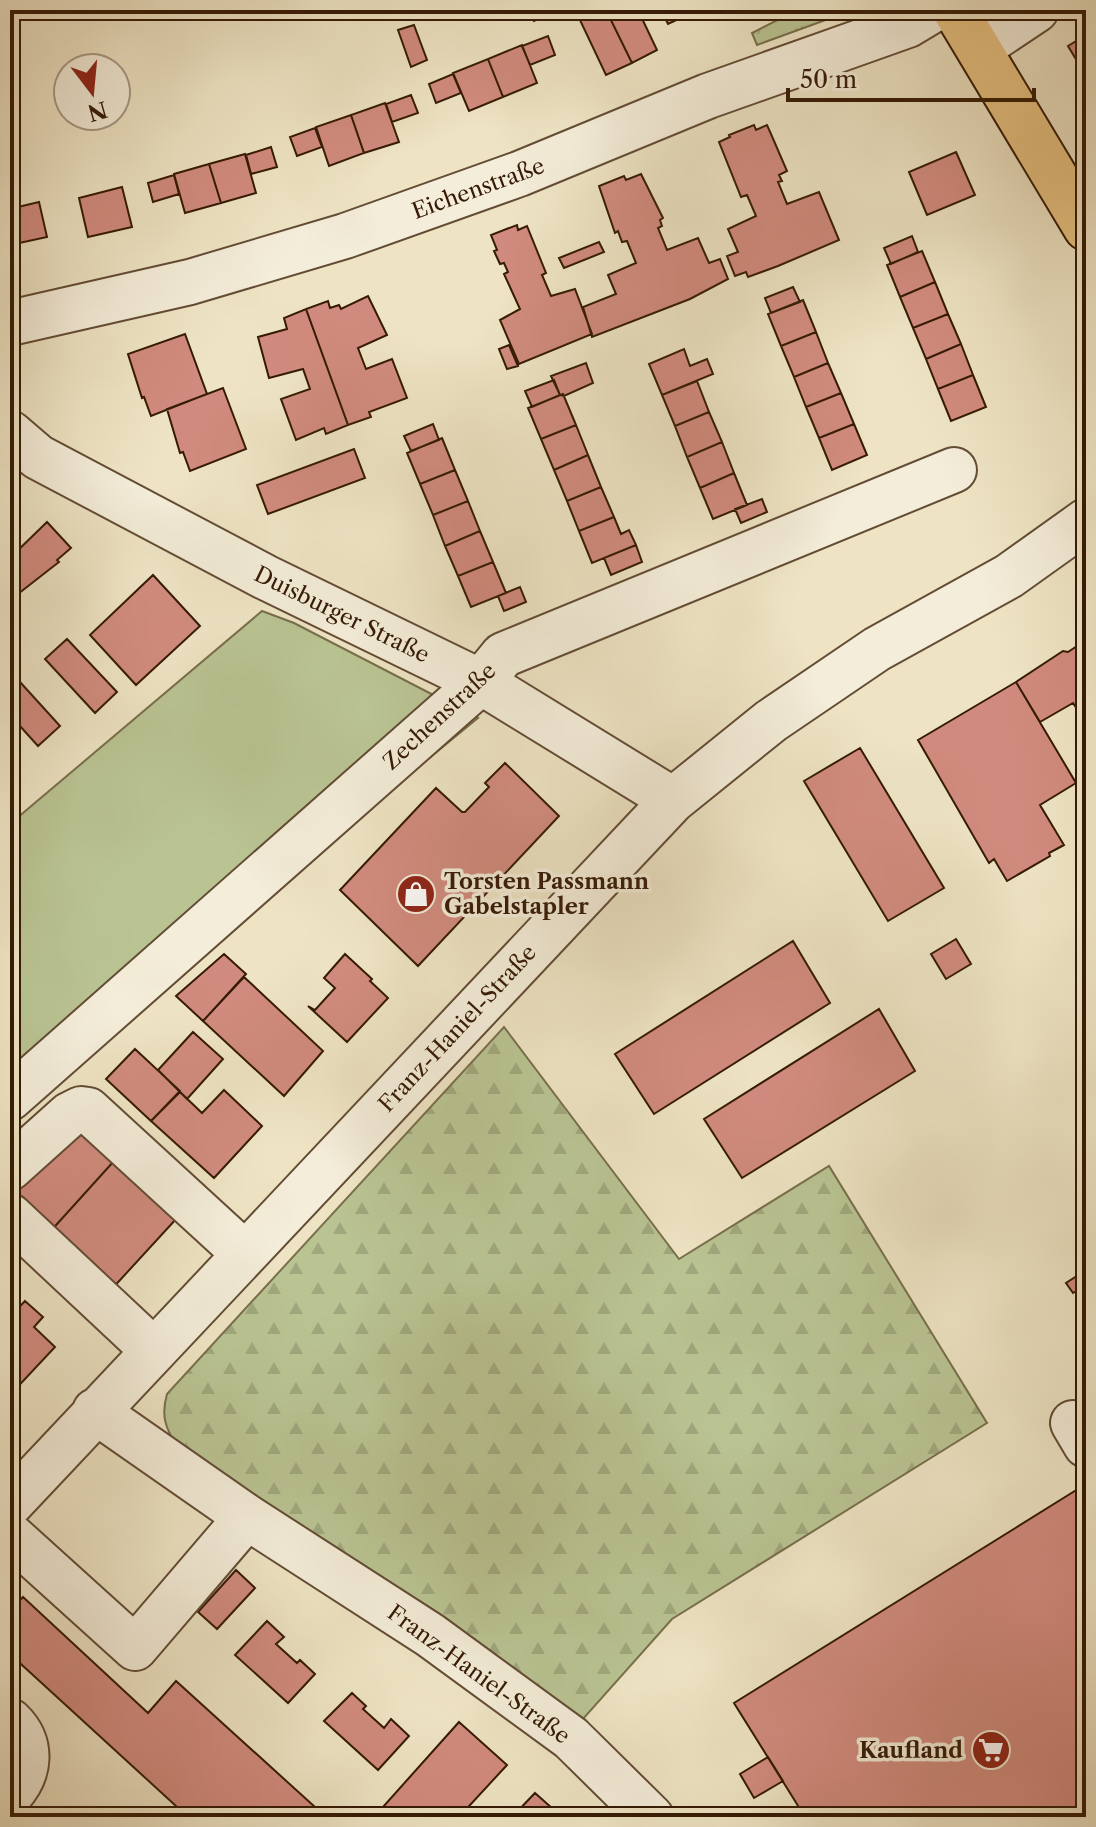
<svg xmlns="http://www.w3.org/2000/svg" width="1096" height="1827" font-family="'Libre Caslon Text',serif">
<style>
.grass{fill:url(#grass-tufts);stroke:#786f4c;stroke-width:2}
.forest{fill:url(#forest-firs);stroke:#786f4c;stroke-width:2}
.green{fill:#bac493;stroke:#786f4c;stroke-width:2}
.building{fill:#d18b7e;stroke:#351a05;stroke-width:2}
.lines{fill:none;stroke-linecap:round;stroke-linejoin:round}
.minor-casing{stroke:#634c35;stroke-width:48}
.major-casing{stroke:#351a05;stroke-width:48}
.minor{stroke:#f4edd9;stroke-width:44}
.major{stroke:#e7c282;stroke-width:44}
.labels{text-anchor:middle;stroke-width:7;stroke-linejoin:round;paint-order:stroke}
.street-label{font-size:22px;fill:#351a05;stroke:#f4edd9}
.poi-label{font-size:22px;font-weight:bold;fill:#351a05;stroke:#f4edd9;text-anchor:start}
</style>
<defs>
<pattern id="grass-tufts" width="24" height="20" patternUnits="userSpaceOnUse" patternTransform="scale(2)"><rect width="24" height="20" fill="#bac493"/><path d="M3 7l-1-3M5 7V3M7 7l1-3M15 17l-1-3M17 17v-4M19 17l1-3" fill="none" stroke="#a0a87d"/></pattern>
<pattern id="forest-firs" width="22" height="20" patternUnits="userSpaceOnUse" patternTransform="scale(2)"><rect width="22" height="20" fill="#bac493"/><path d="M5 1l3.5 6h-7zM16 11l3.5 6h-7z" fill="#a0a87d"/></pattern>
</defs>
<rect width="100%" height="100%" fill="#eee4c4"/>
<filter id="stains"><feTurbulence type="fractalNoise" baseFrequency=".0025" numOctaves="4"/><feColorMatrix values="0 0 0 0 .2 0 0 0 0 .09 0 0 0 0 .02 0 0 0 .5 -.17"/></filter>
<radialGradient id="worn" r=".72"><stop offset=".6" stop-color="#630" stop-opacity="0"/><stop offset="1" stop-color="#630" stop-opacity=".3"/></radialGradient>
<path class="grass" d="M797,10H853L757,45L752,33Z"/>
<path class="forest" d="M504,1027L679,1259L829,1166L987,1423L672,1619L583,1719L443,1616L176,1445C165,1427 161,1415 167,1394Z"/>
<path class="green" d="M262,611L294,623L478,718L10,1102V824Z"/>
<path class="building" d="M530,10H549L551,14L534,21Z
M596,10H606L632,63L606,75L579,18Z
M606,10H638L657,50L632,63Z
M661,10H698L668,24Z
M414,25L427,60L411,67L398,30Z
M1086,35V76L1068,46Z
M548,36L555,55L530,65L522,46Z
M522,45L537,83L503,97L488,59Z
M488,59L503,97L469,111L453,73Z
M453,74L461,93L436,103L429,84Z
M411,95L418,113L392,122L386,104Z
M385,103L399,142L364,153L351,115Z
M351,115L364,153L329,166L316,127Z
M754,125L756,130L767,125L771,134L787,171L779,175L782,181L778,182L787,204L819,192L839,240L778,266L748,277L746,272L735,276L727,256L738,252L728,229L756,216L747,195L741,197L719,142L730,137L729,135Z
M315,128L322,147L297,156L290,137Z
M271,147L277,167L251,174L246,155Z
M956,152L975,195L927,215L909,172Z
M245,154L256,193L221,203L209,164Z
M209,164L221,203L185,213L174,174Z
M641,174L663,218L660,220L662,226L658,228L667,250L698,238L709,263L720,259L728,279L690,299L592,337L583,307L616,294L608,275L636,263L627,241L622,242L618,231L615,233L599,186L624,176L626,180Z
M174,175L179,194L153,202L148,183Z
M122,187L132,227L88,237L79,198Z
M17,201L18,207L39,202L47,237L10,245V203Z
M517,225L518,230L527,226L546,273L542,275L551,296L575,289L592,334L519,364L500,320L520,309L504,274L508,272L504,263L500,264L494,251L497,250L491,235Z
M912,236L918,252L891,264L884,248Z
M599,242L604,252L564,268L559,258Z
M922,251L935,282L900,297L887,265Z
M935,282L948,314L913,328L900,297Z
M793,287L800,302L771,313L765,298Z
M368,296L387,335L358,348L366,369L392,359L407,398L369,412L371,417L348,425L306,309L328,301L330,308L339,305L341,309Z
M803,300L816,332L781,346L768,314Z
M306,309L348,425L326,434L324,428L296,440L281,399L310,389L303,369L269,378L258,337L287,329L284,318Z
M948,314L961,344L926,359L913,328Z
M816,332L828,363L794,377L781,346Z
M185,334L207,394L151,416L144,397L142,398L128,354Z
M961,344L973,375L938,389L926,359Z
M509,345L518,366L507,369L499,349Z
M684,349L690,366L707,359L713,374L662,395L649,364Z
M586,363L593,383L564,396L560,395L551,376Z
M828,363L841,393L806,407L794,377Z
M973,375L986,407L951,421L938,389Z
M554,380L560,395L532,407L525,391Z
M697,381L709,412L675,426L662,395Z
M223,388L246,449L190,471L183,452L180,453L167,409Z
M841,393L854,424L819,438L806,407Z
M563,394L576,425L541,439L528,408Z
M709,412L722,442L687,457L675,426Z
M433,424L439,440L411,451L404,436Z
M854,424L867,455L832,470L819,438Z
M576,425L588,455L554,470L541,439Z
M442,438L455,470L420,484L407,453Z
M722,442L734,473L700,488L687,457Z
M354,449L365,478L268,514L257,485Z
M588,455L601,487L567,501L554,470Z
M455,470L468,501L433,515L420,484Z
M734,473L747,505L713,519L700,488Z
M601,487L614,517L579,531L567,501Z
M762,499L767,512L741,523L735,509Z
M468,501L480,531L445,546L433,515Z
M614,517L621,534L629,530L636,545L592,563L579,531Z
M47,522L71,548L57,560L59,562L14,597L10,592V554L12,556Z
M480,531L493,562L458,576L445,546Z
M636,545L642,562L611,575L604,558Z
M493,562L506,593L471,607L458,576Z
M153,575L200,626L136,685L90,635Z
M520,587L526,602L504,611L498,596Z
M67,639L117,692L95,713L45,659Z
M1086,640V723L1073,703L1040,722L1016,682L1063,651L1068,652Z
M10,671L60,726L38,746L10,715Z
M1016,682L1076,783L1040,805L1064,845L1049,853L1050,856L1007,881L994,859L989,863L918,740Z
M860,748L944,888L888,921L804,781Z
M505,763L559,816L418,966L340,890L436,788L462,812H465L489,787L485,783Z
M956,939L971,964L946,979L931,954Z
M793,941L830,1003L654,1114L615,1054Z
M224,954L246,974L203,1021L176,996Z
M345,954L372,979L370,981L388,998L347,1042L308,1006L315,1010L335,988L324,978Z
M244,977L323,1051L284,1096L203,1021Z
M879,1009L915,1071L742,1178L704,1119Z
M193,1032L223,1059L187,1099L158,1070Z
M135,1049L180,1091L151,1121L106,1079Z
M224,1090L262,1126L214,1178L151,1121L180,1092L202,1113Z
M75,1125L114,1161L48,1234L10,1196Z
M114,1161L177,1218L110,1291L48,1234Z
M1086,1270V1285L1073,1293L1066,1283Z
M25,1301L43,1317L34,1327L55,1347L10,1395V1317Z
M1086,1484V1817H805L734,1703Z
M236,1570L255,1588L217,1629L198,1612Z
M23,1597L148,1713L176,1681L326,1817H188L10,1654V1611Z
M267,1621L284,1637L276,1644L297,1663L300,1660L315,1674L288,1703L235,1655Z
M352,1693L366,1706L363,1709L384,1728L391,1719L409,1736L378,1770L324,1721Z
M459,1722L507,1765L459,1817H374Z
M768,1757L783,1781L754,1798L740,1774Z
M535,1793L562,1817H512Z"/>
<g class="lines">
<g class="minor-casing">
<path id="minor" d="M979,48L1036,10
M10,323L190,282L345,236L519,174L708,96L908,25L933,10
M10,433L38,457L265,577L481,682L673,800
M10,1098L481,682L503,655L954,470
M10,1168L69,1115L81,1109L88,1110L244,1253
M10,1216L153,1350
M95,1411L247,1517L430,1635L571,1738L651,1817
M1073,1423L1086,1445
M10,1504L673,800L771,721L877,649L1009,576L1086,521
M10,1535L135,1648L247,1517
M10,1721C33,1743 31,1772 10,1795"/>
</g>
<g class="major-casing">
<path id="major" d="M955,10L1086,228"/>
</g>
<use href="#minor" class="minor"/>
<use href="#major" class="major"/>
</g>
<defs>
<g id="shop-disc" transform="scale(2)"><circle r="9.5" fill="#8f2418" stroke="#f4edd9"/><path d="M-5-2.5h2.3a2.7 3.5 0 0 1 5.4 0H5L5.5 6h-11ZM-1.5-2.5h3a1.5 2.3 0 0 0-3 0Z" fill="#fff"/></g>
<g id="supermarket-disc" transform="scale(2)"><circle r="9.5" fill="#8f2418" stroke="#f4edd9"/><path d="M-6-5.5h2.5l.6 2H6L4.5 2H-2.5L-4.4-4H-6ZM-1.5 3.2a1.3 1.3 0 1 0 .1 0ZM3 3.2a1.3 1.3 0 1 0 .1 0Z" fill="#fff"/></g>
</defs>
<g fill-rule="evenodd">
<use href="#shop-disc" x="416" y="894"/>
<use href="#supermarket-disc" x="991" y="1750"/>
</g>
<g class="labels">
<g class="street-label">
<text transform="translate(478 188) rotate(-20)" y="8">Eichenstraße</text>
<text transform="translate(342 614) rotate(26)" y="8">Duisburger Straße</text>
<text transform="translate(439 716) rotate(-43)" y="8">Zechenstraße</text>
<text transform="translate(457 1028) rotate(-47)" y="8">Franz-Haniel-Straße</text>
<text transform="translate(479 1674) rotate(36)" y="8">Franz-Haniel-Straße</text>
</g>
<g class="poi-label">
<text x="444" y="889">Torsten Passmann<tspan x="444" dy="25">Gabelstapler</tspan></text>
<text x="963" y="1758" text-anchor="end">Kaufland</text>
</g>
</g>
<rect width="1096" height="1827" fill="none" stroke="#eee4c4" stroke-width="40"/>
<rect x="12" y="12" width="1072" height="1803" fill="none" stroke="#351a05" stroke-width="4"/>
<rect x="20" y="20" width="1056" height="1787" fill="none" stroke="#351a05" stroke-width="2"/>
<g transform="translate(92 92) rotate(164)"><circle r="38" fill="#f4edd9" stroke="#a89984" stroke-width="2"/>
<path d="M0-6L14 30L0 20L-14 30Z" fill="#8f2418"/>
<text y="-12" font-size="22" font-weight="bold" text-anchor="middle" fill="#351a05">N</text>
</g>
<path d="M788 88v12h246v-12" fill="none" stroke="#351a05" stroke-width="4"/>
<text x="800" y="88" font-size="24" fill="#351a05" stroke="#f4edd9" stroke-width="6" paint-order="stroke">50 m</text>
<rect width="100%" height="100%" filter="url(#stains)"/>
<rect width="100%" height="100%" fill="url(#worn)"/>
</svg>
